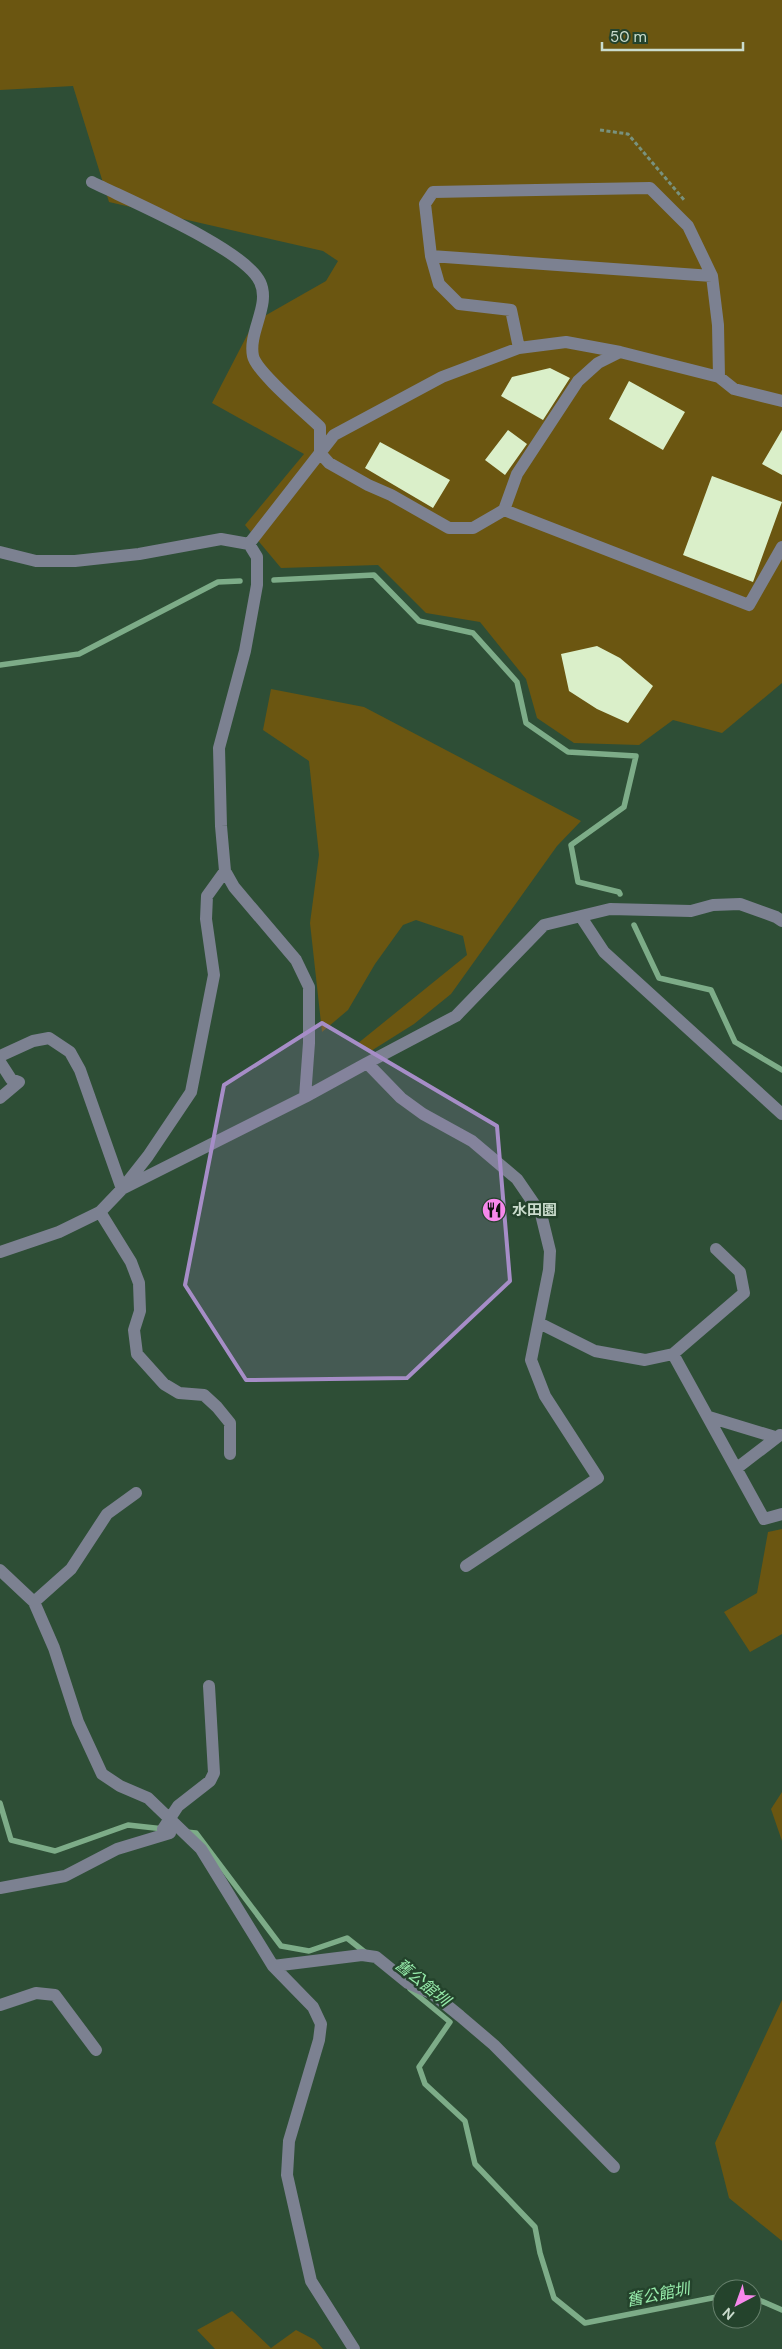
<svg xmlns="http://www.w3.org/2000/svg" width="782" height="2349" font-family="'DM Sans','Noto Sans TC',sans-serif">
<style>
.green{fill:#6b5611}
.lines{fill:none;stroke-linecap:round;stroke-linejoin:round}
.stream{stroke:#7dac88;stroke-width:5.5}
.building{fill:#daefc9}
.path{stroke:#79927e;stroke-width:3;stroke-dasharray:4 2.5;stroke-linecap:butt}
.minor{stroke:#7c8191;stroke-width:12}
.marked{fill:#a68dc7;fill-opacity:0.2;stroke:#a68dc7;stroke-width:4;stroke-linejoin:round}
.labels{text-anchor:middle;stroke-width:5;stroke-linejoin:round;paint-order:stroke}
.poi-label{font-size:15px;font-weight:bold;fill:#cadccd;stroke:#24432c;text-anchor:start}
.water-label{font-size:16px;font-style:italic;fill:#96ebaa;stroke:#24432c}
</style>
<rect width="100%" height="100%" fill="#2e4e36"/>
<path class="green" d="M0,0H782V683L722,733L673,720L639,745L574,743L537,718L526,679L480,622L426,613L378,565L281,568L245,525L304,454L212,403L254,322L326,281L338,261L323,251L109,202L73,86L0,90Z
M271,689L364,707L581,821L557,846L451,994L414,1024L371,1051L357,1044L467,955L463,936L416,920L403,925L375,964L348,1010L322,1032L310,923L319,855L309,761L263,730Z
M782,1529V1634L750,1652L724,1612L757,1593L768,1532Z
M782,1792V1841L771,1809Z
M782,2000V2241L729,2198L715,2143Z
M232,2311L271,2348L296,2330L315,2340L323,2349H215L197,2330Z"/>
<g class="lines">
<path class="stream" d="M274,580L374,575L419,621L473,633L517,682L526,723L568,752L636,756L624,807L571,845L578,882L619,892L620,894
M0,665L79,654L218,582L240,581
M634,925L659,978L711,990L735,1042L782,1070
M0,1803L11,1840L55,1851L128,1825L164,1829
M186,1832L196,1833L281,1946L309,1951L347,1938L366,1953
M410,1989L450,2022L419,2067L425,2084L465,2121L475,2164L535,2227L540,2253L554,2298L585,2323L722,2296
M752,2297L782,2310"/>
</g>
<path class="building" d="M550,368L570,378L543,420L501,396L512,377Z
M629,381L685,412L663,450L609,419Z
M508,430L527,444L505,475L485,460Z
M782,430V475L762,464Z
M380,442L450,480L433,508L365,468Z
M712,476L782,502L753,582L683,555Z
M597,646L620,658L653,686L628,723L597,709L569,691L561,654Z"/>
<g class="lines">
<path class="path" d="M600,130L628,134L685,201"/>
<path class="minor" d="M92,182C128,200 245,249 260,282C271,305 248,332 253,356C256,372 307,414 320,427V453L329,463L368,485L391,495L449,528H473L504,510L517,474L578,381L598,363L620,352
M431,256L712,276
M519,348L511,310L459,304L439,284L431,256L425,204L433,192L650,188L688,226L712,276L718,325L719,377
M504,510L749,605L782,547
M249,544L334,435L442,377L519,348L566,342L620,352L719,377L734,389L782,401
M0,552L36,561H75L139,554L221,539L249,544L257,557V585L245,651L219,748L221,826L225,871L234,887L296,960L309,987V1043L305,1097
M581,917L604,952L782,1114
M0,1056L33,1041L49,1038L70,1052L80,1070L122,1189L148,1156L191,1092L214,975L206,919L207,896L225,871
M0,1062L11,1079L19,1082L0,1098
M367,1063L456,1016L544,925L610,909L691,911L713,905L740,904L776,917L782,921
M100,1212L131,1262L139,1283L140,1311L134,1330L137,1354L164,1384L179,1393L204,1395L217,1407L230,1423V1454
M0,1252L59,1232L100,1212L122,1189L305,1097L367,1063L401,1098L423,1114L472,1141L517,1179L541,1214L550,1251L549,1270L531,1360L545,1396L598,1478L466,1566
M539,1323L595,1351L645,1360L673,1354L764,1519L782,1514
M673,1354L744,1293L740,1272L716,1249
M709,1417L775,1437
M737,1468L780,1435
M0,1570L34,1602L54,1648L78,1722L102,1774L120,1786L148,1798L201,1849L273,1966L313,2007L321,2024L319,2040L289,2141L287,2175L311,2281L354,2349
M34,1602L71,1569L107,1514L136,1493
M0,1888L65,1876L117,1849L170,1833L163,1829L178,1806L210,1781L214,1773L209,1686
M273,1966L362,1955L376,1957L408,1983L433,1994L460,2016L494,2045L614,2167
M0,2005L36,1993L55,1995L96,2050"/>
</g>
<path class="marked" d="M322,1023L497,1126L510,1281L407,1378L246,1380L185,1285L224,1085Z"/>
<defs>
<g id="restaurant-disc" transform="scale(1.25)"><circle r="9.5" fill="#f788ec" stroke="#24432c"/><path d="M-5-6h1v4h1v-4h1v4h1v-4h1v5L-1.5 .5V6h-2V.5L-5-1ZM5-6V6H3V1.5H1.5Q1.5-4 5-6Z" fill="#111"/></g>
</defs>
<g fill-rule="evenodd">
<use href="#restaurant-disc" x="494" y="1210"/>
</g>
<g class="labels">
<g class="poi-label">
<text x="512" y="1215">水田園</text>
</g>
<g class="water-label">
<text transform="translate(423 1982) rotate(39)" y="6">舊公館圳</text>
<text transform="translate(658 2294) rotate(-11)" y="6">舊公館圳</text>
</g>
</g>
<g transform="translate(737 2304) rotate(221)"><circle r="24" fill="#24432c" stroke="#66806c"/>
<path d="M0-4L9 19L0 12L-9 19Z" fill="#f788ec"/>
<text y="-8" font-size="14" font-weight="bold" text-anchor="middle" fill="#cadccd">N</text>
</g>
<path d="M602 42v8h141v-8" fill="none" stroke="#cadccd" stroke-width="2.5"/>
<text x="610" y="42" font-size="15" fill="#cadccd" stroke="#24432c" stroke-width="4" paint-order="stroke">50 m</text>
</svg>
